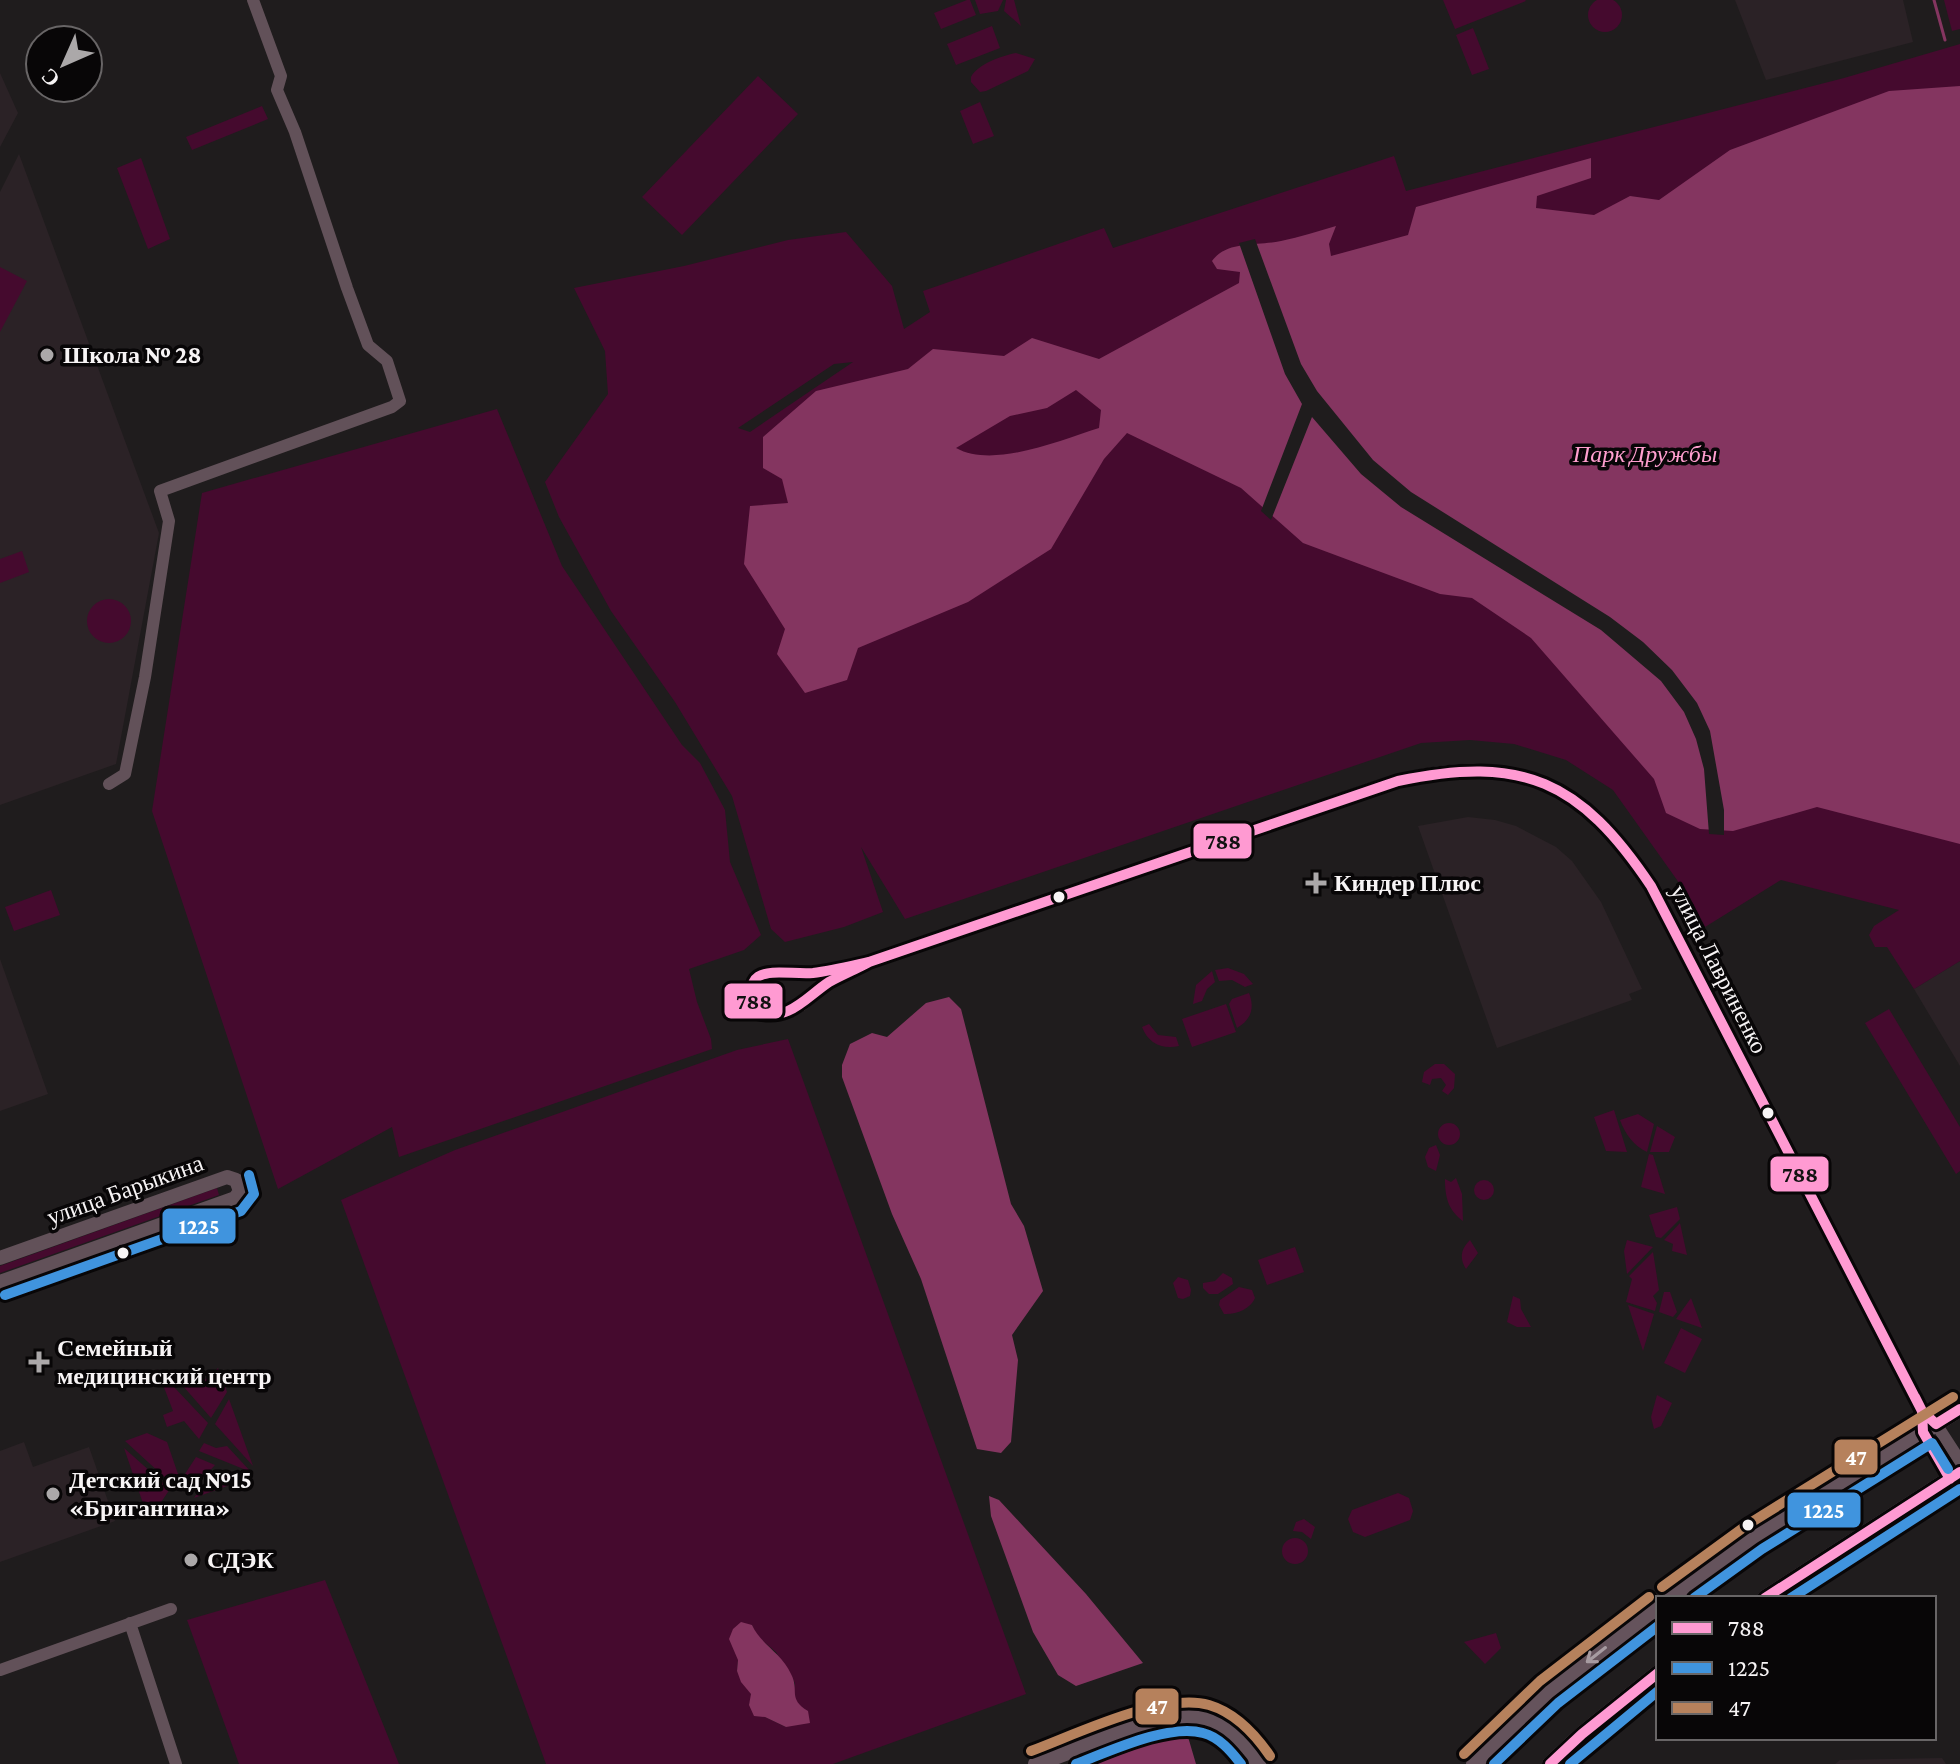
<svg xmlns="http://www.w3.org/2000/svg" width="1960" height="1764" font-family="'Crimson Pro',serif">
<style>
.built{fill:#2b2226}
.green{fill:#450a2e;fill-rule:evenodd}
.water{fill:#843560;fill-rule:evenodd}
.pier{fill:#1f1c1d}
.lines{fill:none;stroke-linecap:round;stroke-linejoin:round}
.stream{stroke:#843560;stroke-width:3}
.minor{stroke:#625159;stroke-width:12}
.tertiary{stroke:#625159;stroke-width:14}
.secondary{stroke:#65535c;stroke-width:16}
.bus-1-casing{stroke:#080607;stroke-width:16}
.bus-2-casing{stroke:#080607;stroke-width:16}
.bus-3-casing{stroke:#080607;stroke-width:16}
.bus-1{stroke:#ff9ad2;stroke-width:10}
.bus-2{stroke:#4094de;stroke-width:10}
.bus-3{stroke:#b6815c;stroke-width:10}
.oneway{stroke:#a79ba1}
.poi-dot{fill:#aba8a9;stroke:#080607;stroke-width:3}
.bus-dot{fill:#f7f4f5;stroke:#080607;stroke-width:3}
.labels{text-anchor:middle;stroke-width:7;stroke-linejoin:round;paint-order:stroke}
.poi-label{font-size:24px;font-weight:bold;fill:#f7f4f5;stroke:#080607;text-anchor:start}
.park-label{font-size:24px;font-style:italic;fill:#ff9fcf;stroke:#080607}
.street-label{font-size:24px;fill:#f7f4f5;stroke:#080607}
.line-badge{stroke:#080607;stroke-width:3}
.badge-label{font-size:22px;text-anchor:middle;font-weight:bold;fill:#fff}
.pale-badge-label{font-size:22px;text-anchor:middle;font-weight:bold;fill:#111}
</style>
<rect width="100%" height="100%" fill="#1f1c1d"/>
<path class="built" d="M1735,0H1903L1913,42L1766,80Z
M0,73L18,113L0,147Z
M19,154L159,533L116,764L0,805V192Z
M1468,817L1495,820L1516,826L1556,847L1572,861L1601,902L1642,989L1629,994L1632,1000L1497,1048L1418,826Z
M0,959L48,1094L0,1111Z
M1960,961V1066L1914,989Z
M24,1442L33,1467L89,1447L115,1521L0,1562V1451Z
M1942,1758L1946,1764H1835L1840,1760Z"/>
<path class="green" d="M1588 15a17 17 0 1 1 34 0a17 17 0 1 1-34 0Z
M967,0H970L976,15L941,29L934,13Z
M975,0H1003L998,11L980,14Z
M1006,0H1014L1021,26L1004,11Z
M1443,0H1525L1526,1L1455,29Z
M1944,0H1960V29L1952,31Z
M992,26L1000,48L956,65L947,44Z
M1473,28L1489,69L1472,75L1456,35Z
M1960,44V961L1914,989L1887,947H1875L1869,935L1874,926L1899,910L1781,880L1705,927L1687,894L1613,790L1566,760L1514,744L1470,740L1421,743L905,919L861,847L883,912L844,927L785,942L771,929L732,796L675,702L611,611L559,517L545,482L608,394L605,351L574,288L684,266L788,240L846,232L892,286L904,329L930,312L923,291L1104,228L1113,248L1394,156L1406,191L1844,78ZM853,362L750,432L738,428L834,364Z
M1016,53L1035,59L1028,71L986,91L980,92L971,82V77C978,64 1001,56 1016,53Z
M758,76L798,114L682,235L642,197Z
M980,102L994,136L973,144L960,111Z
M262,106L268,119L192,150L186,137Z
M141,158L170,239L148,249L117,168Z
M0,267L27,281L0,332Z
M497,409L562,566L682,745L700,763L725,810L730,862L761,935L744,950L689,969L697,1002L711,1039L712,1049L399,1157L392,1127L278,1189L152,811L202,493Z
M22,551L29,572L0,583V559Z
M87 621a22 22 0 1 1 44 0a22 22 0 1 1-44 0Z
M51,890L60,915L14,931L5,907Z
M1228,968L1244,974L1253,984L1245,987L1232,980L1219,981L1215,970Z
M1212,971L1215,982L1207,989L1202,1001L1193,1004L1196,985Z
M1249,993C1255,1008 1251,1020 1237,1028L1229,1004L1232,999Z
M1226,1004L1236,1032L1192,1047L1182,1019Z
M1889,1009L1960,1127V1171L1956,1174L1865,1023Z
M1149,1024L1158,1035L1176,1037L1179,1046C1162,1050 1148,1043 1142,1027Z
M788,1039L1026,1694L833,1764H546L341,1200L455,1150L737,1050ZM752,1625L757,1636L776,1652L795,1683L793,1695L798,1705L786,1727L765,1717L749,1705L752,1694L737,1671L738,1660Z
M1435,1064H1444L1455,1074L1454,1088L1448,1095L1442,1091L1446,1085L1441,1078L1432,1079L1430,1085L1422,1082L1424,1072Z
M1614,1110L1627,1152L1606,1151L1594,1117Z
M1638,1114L1654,1124L1647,1152C1634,1146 1625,1134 1620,1120Z
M1438 1134a11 11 0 1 1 22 0a11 11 0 1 1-22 0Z
M1657,1126L1675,1137L1669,1152H1650Z
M1436,1145L1440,1155L1436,1171L1428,1167L1425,1157L1429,1148Z
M1649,1154L1653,1155L1665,1194L1641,1187Z
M1456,1178L1462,1194L1463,1221C1448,1210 1445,1197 1445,1179L1451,1182Z
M1474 1190a10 10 0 1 1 20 0a10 10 0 1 1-20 0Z
M217,1188L219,1195L0,1273V1266Z
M1677,1207L1680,1219L1661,1238L1656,1237L1649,1215Z
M1680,1223L1687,1255L1672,1251L1673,1244L1664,1240Z
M1470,1240L1478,1253L1466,1269C1459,1258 1461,1249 1470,1240Z
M1627,1240L1653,1247L1627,1274L1624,1251Z
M1295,1247L1304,1272L1267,1285L1258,1260Z
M1653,1252L1659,1290L1653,1296L1657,1303L1655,1311L1626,1302L1632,1279L1629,1276Z
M1223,1273L1232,1278L1233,1284L1218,1294H1209L1203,1288V1283L1215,1281Z
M1178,1277L1188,1280L1191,1290L1190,1296L1183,1299L1178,1298L1173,1283Z
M1239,1287L1252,1290L1255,1298C1251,1309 1235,1315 1224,1314L1219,1305L1220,1300Z
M1664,1292H1670L1677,1312L1673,1317L1659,1312Z
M1513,1296L1520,1299L1521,1309L1531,1327H1517L1507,1322Z
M1691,1298L1702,1328L1676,1319Z
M1628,1305L1654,1314L1643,1351Z
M1681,1328L1702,1339L1685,1373L1664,1363Z
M218,1368L227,1392L211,1418L183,1386L202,1382Z
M157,1369L208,1423L199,1439L184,1421L167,1427L163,1415L173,1411Z
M1657,1395L1672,1403L1661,1426L1654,1429L1651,1417Z
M229,1399L253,1466L215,1424Z
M147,1433L167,1442L178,1474L172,1484L125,1441Z
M204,1443L216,1448L227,1446L251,1472L199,1451Z
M124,1448L170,1489L155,1511L147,1515Z
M196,1457L215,1465L205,1476L186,1478L185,1474Z
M235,1473L249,1478L194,1498L207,1480Z
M1398,1493L1409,1498L1413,1511L1410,1520L1365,1537L1353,1532L1348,1519L1352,1510Z
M1304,1519L1315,1527L1311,1539L1302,1532L1293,1531L1296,1522Z
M1282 1551a13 13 0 1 1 26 0a13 13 0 1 1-26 0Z
M325,1580L399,1764H239L187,1620Z
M1496,1633L1501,1648L1485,1664L1464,1642Z"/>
<path class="water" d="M1960,86V844L1817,807L1733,831L1700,829L1666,813L1654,779L1531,638L1472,598L1440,594L1303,543L1241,488L1127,433L1104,459L1051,549L968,602L858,648L847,680L805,693L777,654L785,629L744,564L750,506L788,503L782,479L763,468V437L816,391L908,369L933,349L1004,356L1032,338L1099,359L1239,283L1240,272L1217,269L1212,261C1227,240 1259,246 1281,241C1300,237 1318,231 1336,226L1329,244L1331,256L1408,235L1416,207L1591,158V178L1537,196L1536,208L1594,215L1630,196L1659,200L1730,150L1889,91ZM1076,390L1101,410L1099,428C1060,440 994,469 956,448L1010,416L1047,408Z
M949,997L961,1009L1011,1204L1024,1226L1043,1291L1012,1335L1018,1360L1011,1442L1001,1453L977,1449L921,1279L892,1214L842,1077V1065L850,1044L872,1033L887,1037L926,1003Z
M989,1496L999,1500L1086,1594L1143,1663L1076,1686L1058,1675L1033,1632L991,1516Z
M741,1622L752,1625C761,1645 782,1653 791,1674C800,1691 787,1698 808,1711L810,1723L786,1727L765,1717L754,1716L749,1705L751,1694L741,1682L737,1671L738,1660L729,1639L733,1629Z
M1186,1730L1196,1764H1095Z"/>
<path class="pier" d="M1255,239L1301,364L1317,391L1373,460L1411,492L1610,617L1643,642L1672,670L1697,703L1710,731L1724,810V835L1709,834L1704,769L1696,739L1684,712L1661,681L1601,630L1401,507L1361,474L1312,417L1271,520L1261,511L1302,404L1285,374L1239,243Z"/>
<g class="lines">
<path class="stream" d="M1934,0L1945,40"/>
<path class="minor" d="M109,784L125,774L145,677L169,521L160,491L392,407L400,401L387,361L368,345L347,288L295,132L277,90L281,76L253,0
M869,962L812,973L779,971L757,978L751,984L749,992L757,1013L770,1016L802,1005L828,983L869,962L1370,789C1486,750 1572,766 1642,871L1922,1411L1936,1424L1960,1461
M1923,1426V1432L1950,1479
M130,1623L176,1764
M0,1670L171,1609"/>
<path class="tertiary" d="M0,1258L227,1177L236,1180L240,1191L235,1198L0,1282"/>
<path class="secondary" d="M1670,1598L1754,1537L1960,1409
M1765,1598L1960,1472
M1036,1764C1073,1751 1161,1712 1196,1717C1224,1720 1244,1742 1258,1764
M1474,1764L1549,1692L1658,1608
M1550,1764L1582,1734L1658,1673"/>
<g class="bus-1-casing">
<path id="bus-1" d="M869,962C856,969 842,975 829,982C805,998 790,1021 757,1013C737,960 779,975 813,973C831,971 851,966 869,962Z
M869,962L1398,781C1523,755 1580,780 1651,886L1922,1411L1936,1424L1960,1409
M1915,1397L1922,1411L1923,1432L1950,1479
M1765,1598L1960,1472
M1550,1764L1582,1734L1658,1673"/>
</g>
<g class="bus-2-casing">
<path id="bus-2" d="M5,1295L241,1211L254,1194L249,1175
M1694,1598L1762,1549L1932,1443L1948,1469
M1791,1598L1960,1489
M1076,1764C1108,1752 1169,1723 1203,1733C1219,1737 1231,1751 1241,1764
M1494,1764L1558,1703L1658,1626
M1570,1764L1658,1691"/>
</g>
<g class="bus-3-casing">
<path id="bus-3" d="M1662,1587L1747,1525L1953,1397
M1031,1751C1077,1734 1162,1692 1209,1705C1236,1713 1255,1734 1270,1756
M1464,1754L1540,1681L1649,1597"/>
</g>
<use href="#bus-1" class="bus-1"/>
<use href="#bus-2" class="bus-2"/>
<use href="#bus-3" class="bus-3"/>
</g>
<defs><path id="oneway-shaft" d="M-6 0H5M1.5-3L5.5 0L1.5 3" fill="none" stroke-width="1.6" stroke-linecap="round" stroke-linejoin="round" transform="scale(2)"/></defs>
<use class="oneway" href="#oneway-shaft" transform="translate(1596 1655) rotate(142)"/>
<g class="poi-dot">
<circle cx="47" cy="355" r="8"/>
<path d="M1312 871h8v8h8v8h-8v8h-8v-8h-8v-8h8z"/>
<path d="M35 1350h8v8h8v8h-8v8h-8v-8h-8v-8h8z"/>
<circle cx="53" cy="1494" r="8"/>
<circle cx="191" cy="1560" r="8"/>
</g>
<g class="bus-dot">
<circle cx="1059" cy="897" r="7"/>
<circle cx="1768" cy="1113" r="7"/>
<circle cx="123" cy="1253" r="7"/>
<circle cx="1748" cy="1525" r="7"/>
</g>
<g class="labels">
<g class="poi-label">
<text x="63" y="363">Школа № 28</text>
<text x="1334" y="891">Киндер Плюс</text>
<text x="57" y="1356">Семейный<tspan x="57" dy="28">медицинский центр</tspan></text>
<text x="69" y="1488">Детский сад №15<tspan x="69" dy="28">«Бригантина»</tspan></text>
<text x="207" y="1568">СДЭК</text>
</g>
<g class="park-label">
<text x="1645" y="462">Парк Дружбы</text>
</g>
<g class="street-label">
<text transform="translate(1719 969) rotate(63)" y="8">улица Лавриненко</text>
<text transform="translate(125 1190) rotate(-20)" y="8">улица Барыкина</text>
</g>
</g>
<g class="line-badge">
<rect x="1192" y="822" width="61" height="38" rx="8" fill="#ff9ad2"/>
<rect x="723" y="982" width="61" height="38" rx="8" fill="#ff9ad2"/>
<rect x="1769" y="1155" width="61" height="38" rx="8" fill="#ff9ad2"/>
<rect x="161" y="1207" width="76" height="38" rx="8" fill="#4094de"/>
<rect x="1833" y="1438" width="46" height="38" rx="8" fill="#b6815c"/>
<rect x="1786" y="1491" width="76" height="38" rx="8" fill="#4094de"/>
<rect x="1134" y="1687" width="46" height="39" rx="8" fill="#b6815c"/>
</g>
<g class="badge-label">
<text x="199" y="1234">1225</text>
<text x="1856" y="1465">47</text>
<text x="1824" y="1518">1225</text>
<text x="1157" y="1714">47</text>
</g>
<g class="pale-badge-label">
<text x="1223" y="849">788</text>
<text x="754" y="1009">788</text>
<text x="1800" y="1182">788</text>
</g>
<rect x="1656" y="1596" width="280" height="144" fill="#080607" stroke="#686566" stroke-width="2"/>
<rect x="1672" y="1622" width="40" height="12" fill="#ff9ad2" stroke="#686566" stroke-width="2"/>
<text x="1728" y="1636" font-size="24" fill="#f7f4f5">788</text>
<rect x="1672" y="1662" width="40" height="12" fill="#4094de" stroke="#686566" stroke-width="2"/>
<text x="1728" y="1676" font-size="24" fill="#f7f4f5">1225</text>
<rect x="1672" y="1702" width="40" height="12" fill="#b6815c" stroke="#686566" stroke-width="2"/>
<text x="1728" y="1716" font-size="24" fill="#f7f4f5">47</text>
<g transform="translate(64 64) rotate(225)"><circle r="38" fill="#080607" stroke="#686566" stroke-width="2"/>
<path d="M0-6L14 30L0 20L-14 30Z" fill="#aba8a9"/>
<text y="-12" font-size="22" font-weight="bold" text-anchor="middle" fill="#f7f4f5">С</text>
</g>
</svg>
